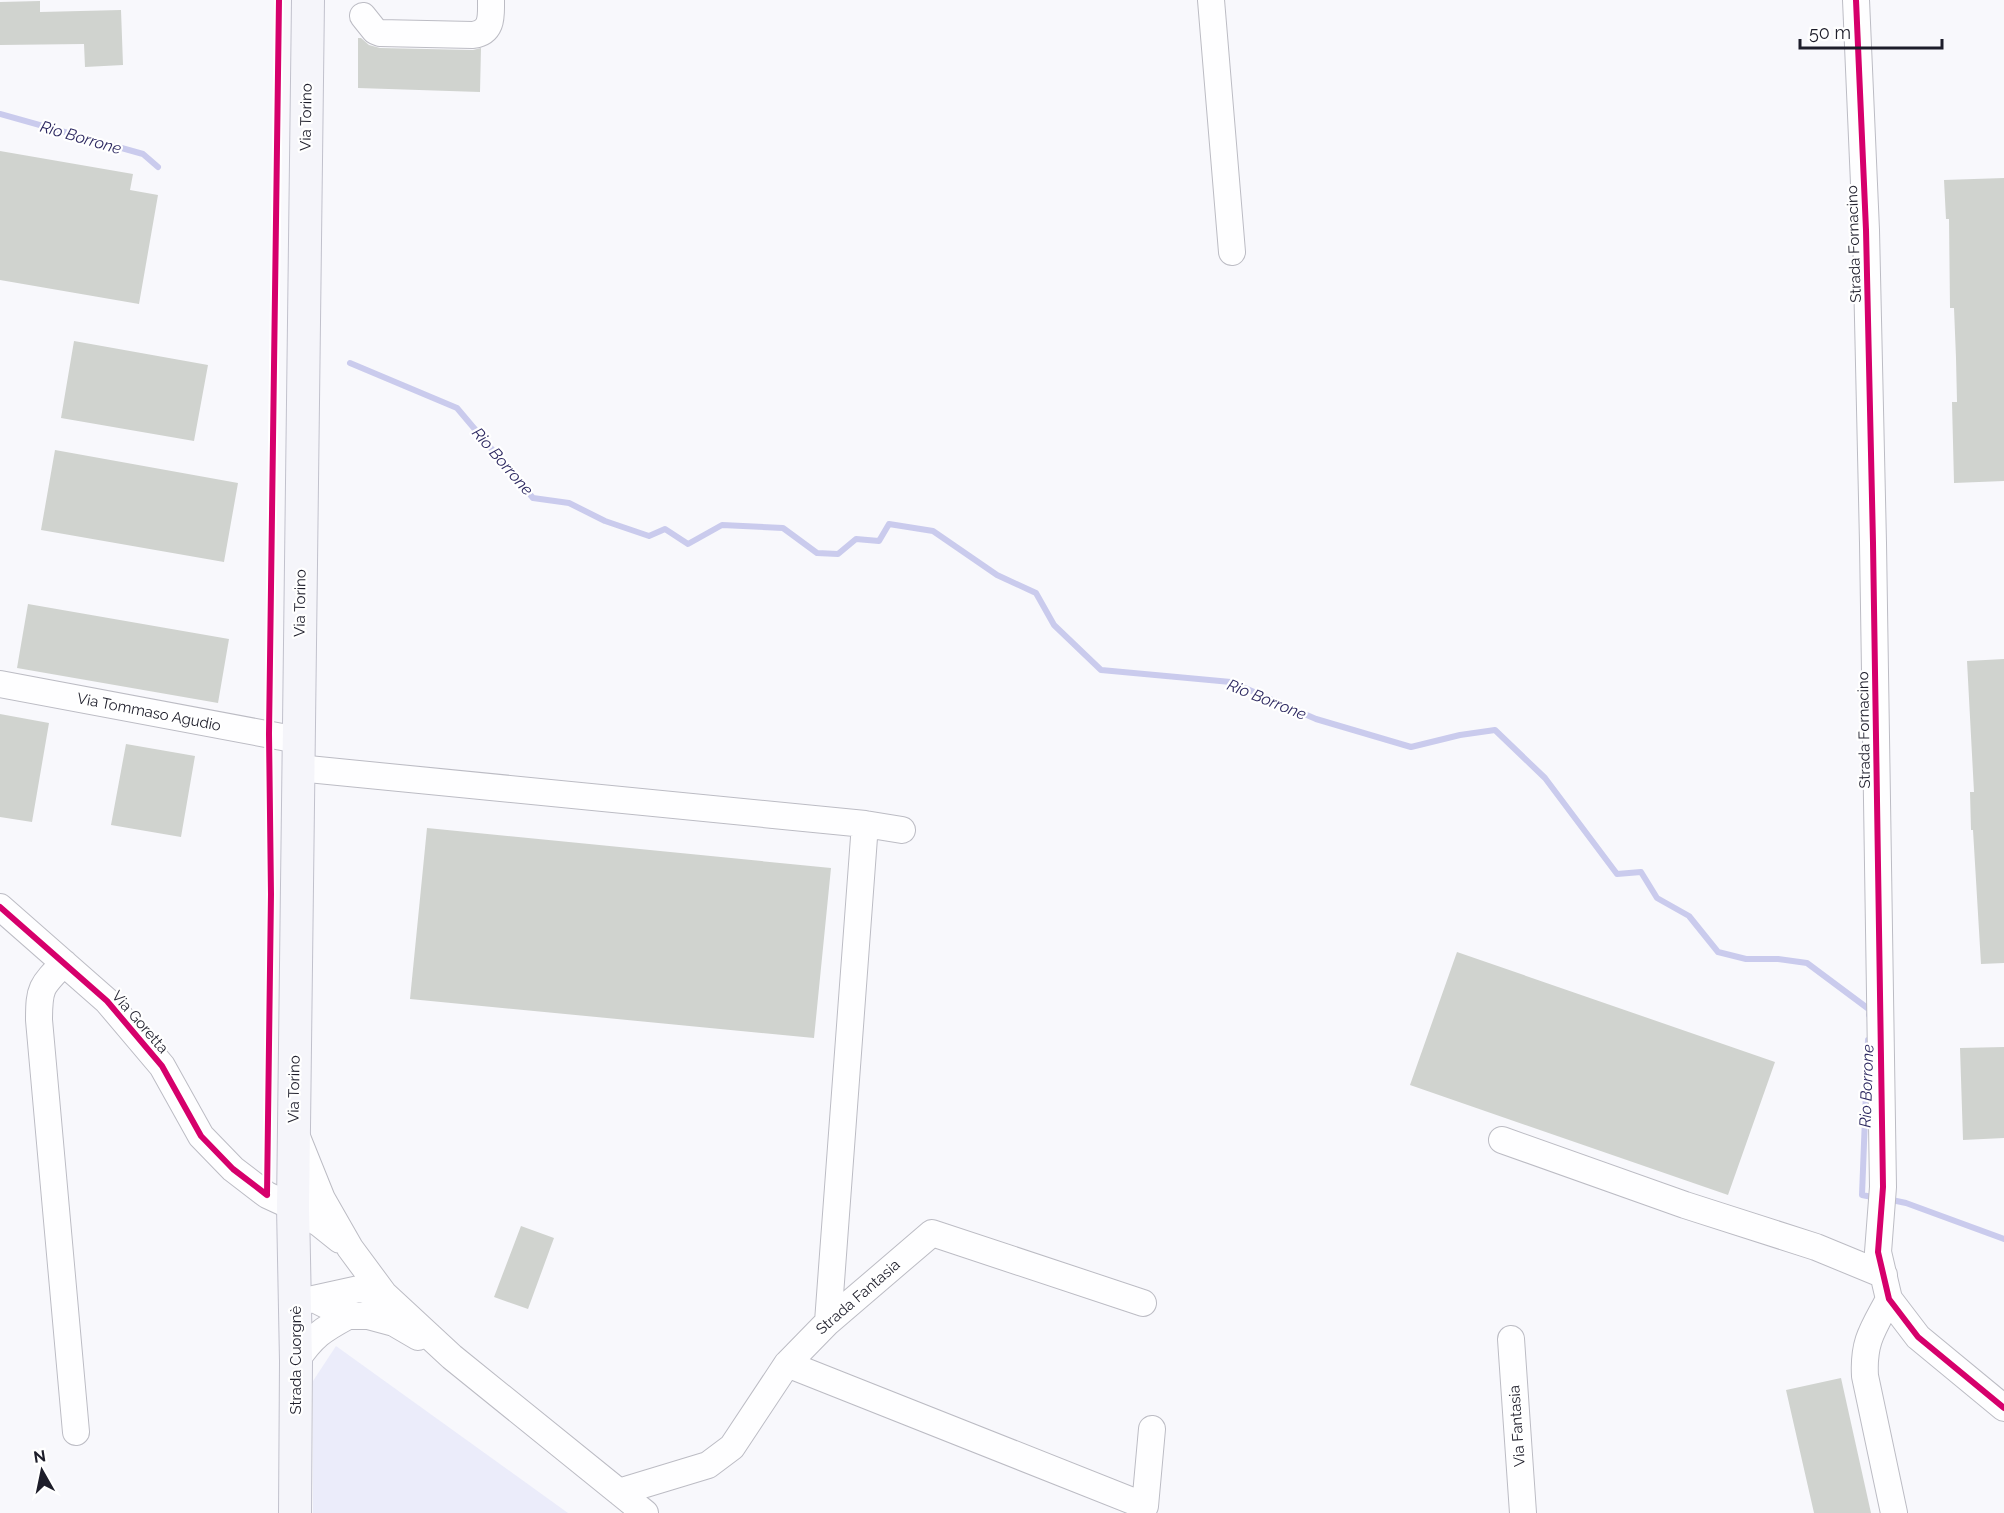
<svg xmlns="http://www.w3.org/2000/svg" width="2004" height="1513" font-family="Raleway,sans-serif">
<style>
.green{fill:#ebecfa}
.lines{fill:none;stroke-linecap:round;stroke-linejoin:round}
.stream{stroke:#cacbed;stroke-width:6}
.building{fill:#d0d3cf}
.minor-casing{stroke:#bcbcc4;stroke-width:28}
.major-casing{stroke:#c1c1cc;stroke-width:34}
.minor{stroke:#fefeff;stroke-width:26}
.major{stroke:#f5f5fa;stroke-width:32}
.cycleway-casing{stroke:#fff;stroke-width:10}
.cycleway{stroke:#d6006c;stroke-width:6}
.labels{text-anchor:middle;stroke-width:4.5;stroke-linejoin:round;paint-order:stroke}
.street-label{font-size:15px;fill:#1d1d2a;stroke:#fff}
.water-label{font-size:16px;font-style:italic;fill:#2d2961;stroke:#fff}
</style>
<rect width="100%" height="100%" fill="#f8f8fc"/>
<path class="green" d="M336,1346L568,1513H313V1381Z"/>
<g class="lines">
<path class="stream" d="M0,114L143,154L158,167
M350,363L457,408L533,498L569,503L605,521L649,536L665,529L688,544L722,525L783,528L817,553L838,554L856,539L879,541L889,524L933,531L997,575L1036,593L1054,625L1101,670L1231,682L1316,719L1411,747L1460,735L1495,730L1545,778L1617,874L1641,872L1657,898L1689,916L1718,952L1746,959H1778L1807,963L1870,1010L1869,1015
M1868,1040L1862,1195L1877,1198
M1887,1199L1906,1203L2004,1239"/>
</g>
<path class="building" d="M40,1V12L121,10L123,65L85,67L84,44L0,45V2Z
M358,38H361L369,45L380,48L473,50L481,48L480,92L358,88Z
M0,151L133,174L130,190L158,195L139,304L0,280Z
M2004,178V481L1954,483L1952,402H1957L1956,358L1954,308H1950L1949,219H1946L1944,180Z
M74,341L208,365L194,441L61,418Z
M55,450L238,483L224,562L41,530Z
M28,604L229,639L218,703L17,668Z
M2004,659V963L1981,964L1973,830H1971L1970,792H1974L1967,661Z
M0,714L49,723L32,822L0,817Z
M126,744L195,756L181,837L111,825Z
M427,828L831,868L814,1038L410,999Z
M1457,952L1775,1062L1728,1195L1410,1085Z
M2004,1047V1138L1963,1140L1960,1048Z
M521,1226L554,1238L528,1309L494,1297Z
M1841,1378L1871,1513H1814L1786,1390Z"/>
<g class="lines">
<g class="minor-casing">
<path id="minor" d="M1211,0L1232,252
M1856,0L1866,230L1873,543L1883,1187L1878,1252L1889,1299L1918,1337L2004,1408
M363,16L375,31L380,33L473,35C493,32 491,16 491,0
M0,684L298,740
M298,768L865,824L902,830
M0,907L107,1001L162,1066L201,1136L233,1169L267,1195L293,1207L320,1224L340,1240
M64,963C41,986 39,988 39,1020L76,1432
M297,1137L322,1199L350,1248L384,1294L452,1357L645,1513
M1502,1140L1685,1205L1816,1247L1884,1275
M1889,1299C1873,1329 1863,1341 1865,1376L1894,1513
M309,1300L359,1289L384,1294
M316,1300L348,1316H368L394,1323L418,1337
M828,1322L865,824
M1511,1339L1523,1513
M296,1361C313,1336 322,1330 348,1316
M787,1364L1145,1506L1152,1429
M619,1492L708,1465L732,1447L787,1364L828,1322L932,1233L1143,1303"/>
</g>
<g class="major-casing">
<path id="major" d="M295,1513L296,1361L293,1207L308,0"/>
</g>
<use href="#minor" class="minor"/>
<use href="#major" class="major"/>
<g class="cycleway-casing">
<path id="cycleway" d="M1856,0L1866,230L1873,543L1883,1187L1878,1252L1889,1299L1918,1337L2004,1408
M0,907L107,1001L162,1066L201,1136L233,1169L267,1195
M267,1195L271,894L269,734L279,0"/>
</g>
<use href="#cycleway" class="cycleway"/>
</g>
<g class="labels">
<g class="street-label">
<text transform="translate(306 117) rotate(-89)" y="5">Via Torino</text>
<text transform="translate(1854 244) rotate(-92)" y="5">Strada Fornacino</text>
<text transform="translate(300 603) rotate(-89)" y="5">Via Torino</text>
<text transform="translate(149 712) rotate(11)" y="5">Via Tommaso Agudio</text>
<text transform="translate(1864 730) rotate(-91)" y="5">Strada Fornacino</text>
<text transform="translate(140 1022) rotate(49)" y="5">Via Goretta</text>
<text transform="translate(294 1089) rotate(-89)" y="5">Via Torino</text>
<text transform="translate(858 1297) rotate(-41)" y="5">Strada Fantasia</text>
<text transform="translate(296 1360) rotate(-90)" y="5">Strada Cuorgnè</text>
<text transform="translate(1517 1426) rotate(-94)" y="5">Via Fantasia</text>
</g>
<g class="water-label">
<text transform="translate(81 137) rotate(16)" y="6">Rio Borrone</text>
<text transform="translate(503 461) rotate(49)" y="6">Rio Borrone</text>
<text transform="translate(1267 699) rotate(22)" y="6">Rio Borrone</text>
<text transform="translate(1866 1086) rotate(-88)" y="6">Rio Borrone</text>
</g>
</g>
<g transform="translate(42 1471) rotate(351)" stroke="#ffffff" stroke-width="4.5" paint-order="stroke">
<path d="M0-4.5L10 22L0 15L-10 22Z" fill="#1d1d2a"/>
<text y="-9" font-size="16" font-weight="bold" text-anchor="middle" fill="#1d1d2a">N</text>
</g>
<path d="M1800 39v9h142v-9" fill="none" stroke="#1d1d2a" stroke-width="3"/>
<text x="1809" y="39" font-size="18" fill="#1d1d2a" stroke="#ffffff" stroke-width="4.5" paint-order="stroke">50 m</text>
</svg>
